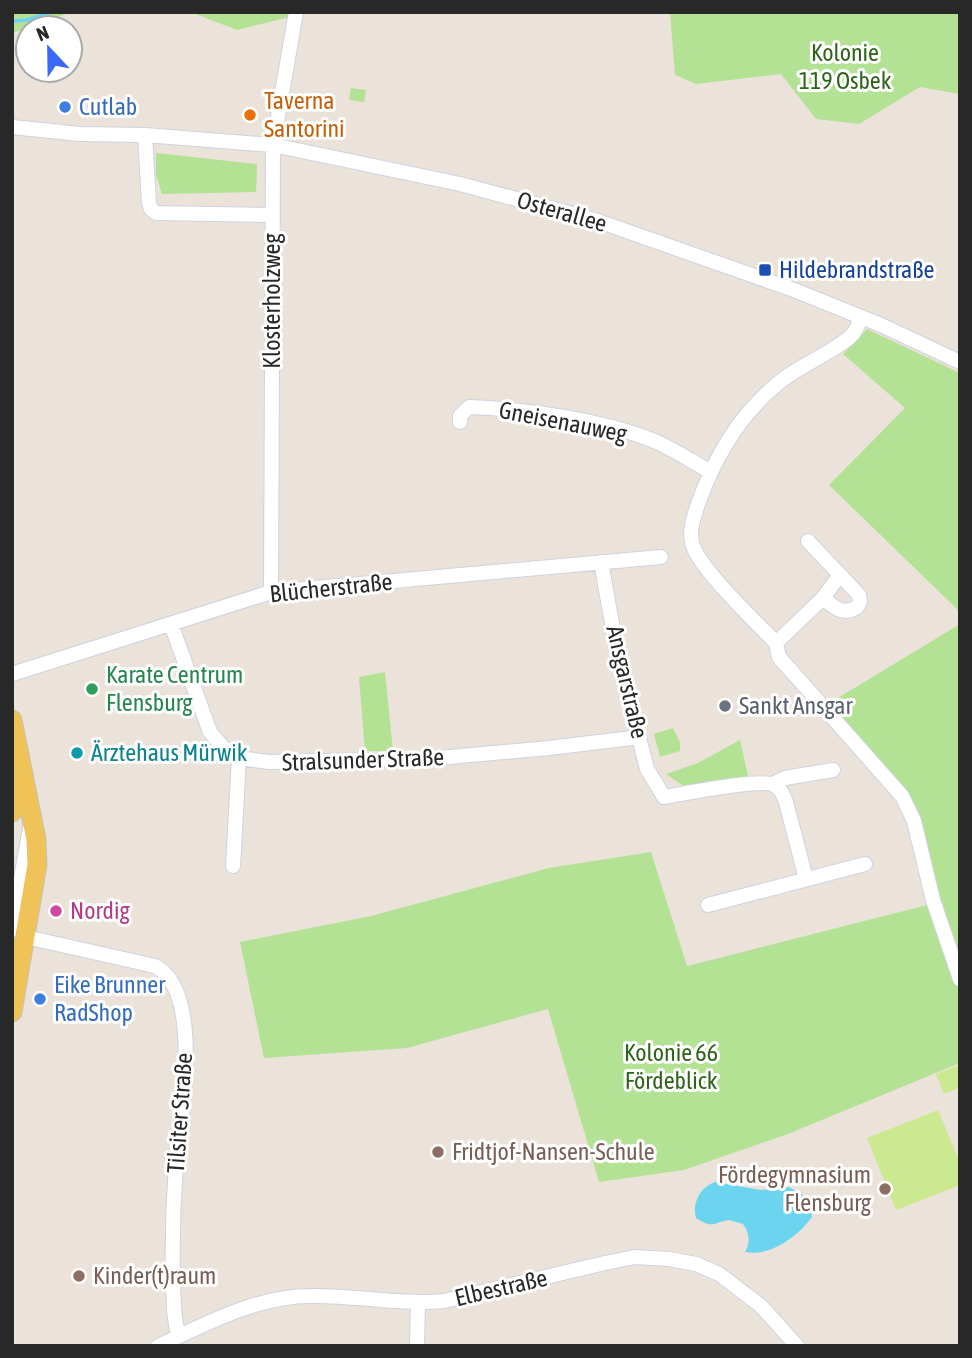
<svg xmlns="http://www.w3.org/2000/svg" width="972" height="1358" font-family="'Asap Condensed',sans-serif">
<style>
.green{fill:#b4e295}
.pitch{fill:#cae991}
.water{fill:#6bd4ee}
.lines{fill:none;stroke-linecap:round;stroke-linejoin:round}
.stream{stroke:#6bd4ee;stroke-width:3.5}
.minor-casing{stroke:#cfd3e1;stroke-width:16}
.major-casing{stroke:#c3c3c3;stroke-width:21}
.minor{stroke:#fff;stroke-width:14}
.major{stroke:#f0c359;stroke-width:19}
.shop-dot{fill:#3f7fe0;stroke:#fff;stroke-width:2.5}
.food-dot{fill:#e8710a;stroke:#fff;stroke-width:2.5}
.transit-dot{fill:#1a4fb4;stroke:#fff;stroke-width:2.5}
.leisure-dot{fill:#2e9e5b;stroke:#fff;stroke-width:2.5}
.worship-dot{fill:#6b7280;stroke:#fff;stroke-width:2.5}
.culture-dot{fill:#0f9aa8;stroke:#fff;stroke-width:2.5}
.hotel-dot{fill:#d1479c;stroke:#fff;stroke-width:2.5}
.education-dot{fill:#8d6e63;stroke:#fff;stroke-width:2.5}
.labels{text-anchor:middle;stroke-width:6;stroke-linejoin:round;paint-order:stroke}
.park-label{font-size:24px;fill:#2e6419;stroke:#fff}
.food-label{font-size:24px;fill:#c56008;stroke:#fff;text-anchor:start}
.shop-label{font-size:24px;fill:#366cbe;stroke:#fff;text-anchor:start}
.street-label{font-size:24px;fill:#282828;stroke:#fff}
.transit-label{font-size:24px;fill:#164399;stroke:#fff;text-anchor:start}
.leisure-label{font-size:24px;fill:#27864d;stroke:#fff;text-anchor:start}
.worship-label{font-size:24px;fill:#5b616d;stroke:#fff;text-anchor:start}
.culture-label{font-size:24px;fill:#0d838f;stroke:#fff;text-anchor:start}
.hotel-label{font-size:24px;fill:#b23c85;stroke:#fff;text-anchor:start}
.education-label{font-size:24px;fill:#785e54;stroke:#fff;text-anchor:start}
</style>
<rect width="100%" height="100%" fill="#ebe2d9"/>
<path class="green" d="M12,12H70L41,25L12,33Z
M190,12H302V14L237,30Z
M670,12H960V94L920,87L859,124L816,119L781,74L696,84L675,75Z
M351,88L366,90L364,102L349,100Z
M156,153L257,164L256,192L162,194L156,175Z
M867,329L960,373V612L829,485L905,408L843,354Z
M960,624V1063L788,1134L684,1170L599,1182L548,1009L407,1048L264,1058L240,942L371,916L549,868L651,852L687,966L939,902L917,817L828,704Z
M385,672L393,751H365L359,677Z
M673,728L680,742V751L660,757L654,734Z
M740,740L749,780L683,790L682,785L666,774L698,763Z"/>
<path class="pitch" d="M960,1065V1088L944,1094L936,1074Z
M938,1110L960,1163V1185L896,1210L867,1138Z"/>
<path class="water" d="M715,1182L761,1190L789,1187L803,1195L809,1203L812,1217C798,1236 771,1257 745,1252C751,1242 749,1232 743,1224L729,1220C712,1223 713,1229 696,1218C692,1203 700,1187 715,1182Z"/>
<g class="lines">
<path class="stream" d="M12,21L27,20L51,12"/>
<g class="minor-casing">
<path id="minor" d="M12,127L80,134L145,135L273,145L460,184L598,221L794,290L881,325L960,362
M145,135L149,203L151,209L156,213L271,215
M861,317C859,321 858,327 855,331C847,345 804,364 789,375C744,407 716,453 698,504C694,516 688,533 693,546C702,571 755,621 776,643L779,657L902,796L914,821L933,900L960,979
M460,422V416L469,407C523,409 602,420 652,440C672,448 691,461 709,471
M808,541L859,595L860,602L857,607C843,616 835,608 823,598
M601,562L617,651L647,769L664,797C683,794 761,778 774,785C781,788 783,795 786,802L806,879
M271,592L273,145L296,12
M171,624L210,732L223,747L239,758L269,762L427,759L549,748L640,737
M776,643L823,598L839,576
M12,674L271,592L661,557
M773,784L785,778L833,770
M233,866L239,758
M708,905L865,864
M12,930L30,828
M26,937L155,966C205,992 180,1119 176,1165C173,1204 172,1244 173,1283C174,1301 173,1319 179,1336
M158,1346C206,1324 257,1296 310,1296C355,1295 399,1305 444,1301L605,1263L635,1257L669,1259L696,1264L719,1274L761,1306L797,1346
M417,1346L418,1303"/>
</g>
<g class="major-casing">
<path id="major" d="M12,720L36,839L37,865L12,1012
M12,812L17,770"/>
</g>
<use href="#minor" class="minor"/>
<use href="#major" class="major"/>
</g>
<g class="shop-dot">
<circle cx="65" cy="107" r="7"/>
<circle cx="40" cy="999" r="7"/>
</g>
<circle class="food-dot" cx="250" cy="115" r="7"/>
<rect class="transit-dot" x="758" y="263" width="14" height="14" rx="3.5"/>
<circle class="leisure-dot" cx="92" cy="689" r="7"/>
<circle class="worship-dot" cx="725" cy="706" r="7"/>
<circle class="culture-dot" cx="77" cy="753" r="7"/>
<circle class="hotel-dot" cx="56" cy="911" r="7"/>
<g class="education-dot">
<circle cx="438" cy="1152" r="7"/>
<circle cx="885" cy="1189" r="7"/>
<circle cx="79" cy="1276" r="7"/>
</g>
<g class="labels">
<g class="park-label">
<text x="845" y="61">Kolonie<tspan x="845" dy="28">119 Osbek</tspan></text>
<text x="671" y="1061">Kolonie 66<tspan x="671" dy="28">Fördeblick</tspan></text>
</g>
<g class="food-label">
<text x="264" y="109">Taverna<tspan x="264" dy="28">Santorini</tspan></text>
</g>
<g class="shop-label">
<text x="79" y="115">Cutlab</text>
<text x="54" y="993">Eike Brunner<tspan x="54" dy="28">RadShop</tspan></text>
</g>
<g class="street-label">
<text transform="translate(562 212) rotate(16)" y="8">Osterallee</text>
<text transform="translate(272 301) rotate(-90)" y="8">Klosterholzweg</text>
<text transform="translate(563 422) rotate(11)" y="8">Gneisenauweg</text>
<text transform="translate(331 588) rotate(-6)" y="8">Blücherstraße</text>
<text transform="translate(627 682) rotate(77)" y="8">Ansgarstraße</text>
<text transform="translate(363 760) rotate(-2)" y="8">Stralsunder Straße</text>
<text transform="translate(180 1113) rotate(-86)" y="8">Tilsiter Straße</text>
<text transform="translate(501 1288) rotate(-13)" y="8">Elbestraße</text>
</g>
<g class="transit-label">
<text x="779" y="278">Hildebrandstraße</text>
</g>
<g class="leisure-label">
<text x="106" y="683">Karate Centrum<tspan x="106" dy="28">Flensburg</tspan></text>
</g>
<g class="worship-label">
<text x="739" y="714">Sankt Ansgar</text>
</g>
<g class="culture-label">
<text x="91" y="761">Ärztehaus Mürwik</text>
</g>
<g class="hotel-label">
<text x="70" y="919">Nordig</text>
</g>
<g class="education-label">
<text x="452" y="1160">Fridtjof-Nansen-Schule</text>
<text x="871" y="1183" text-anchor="end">Fördegymnasium<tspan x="871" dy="28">Flensburg</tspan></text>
<text x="93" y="1284">Kinder(t)raum</text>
</g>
</g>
<rect width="972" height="1358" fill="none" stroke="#282828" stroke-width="28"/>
<g transform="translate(49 49) rotate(338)"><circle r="33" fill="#ffffff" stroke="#a9a9a9" stroke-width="2"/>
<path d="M0-5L12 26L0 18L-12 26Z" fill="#3869f9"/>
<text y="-10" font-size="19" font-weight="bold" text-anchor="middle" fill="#282828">N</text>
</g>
</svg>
